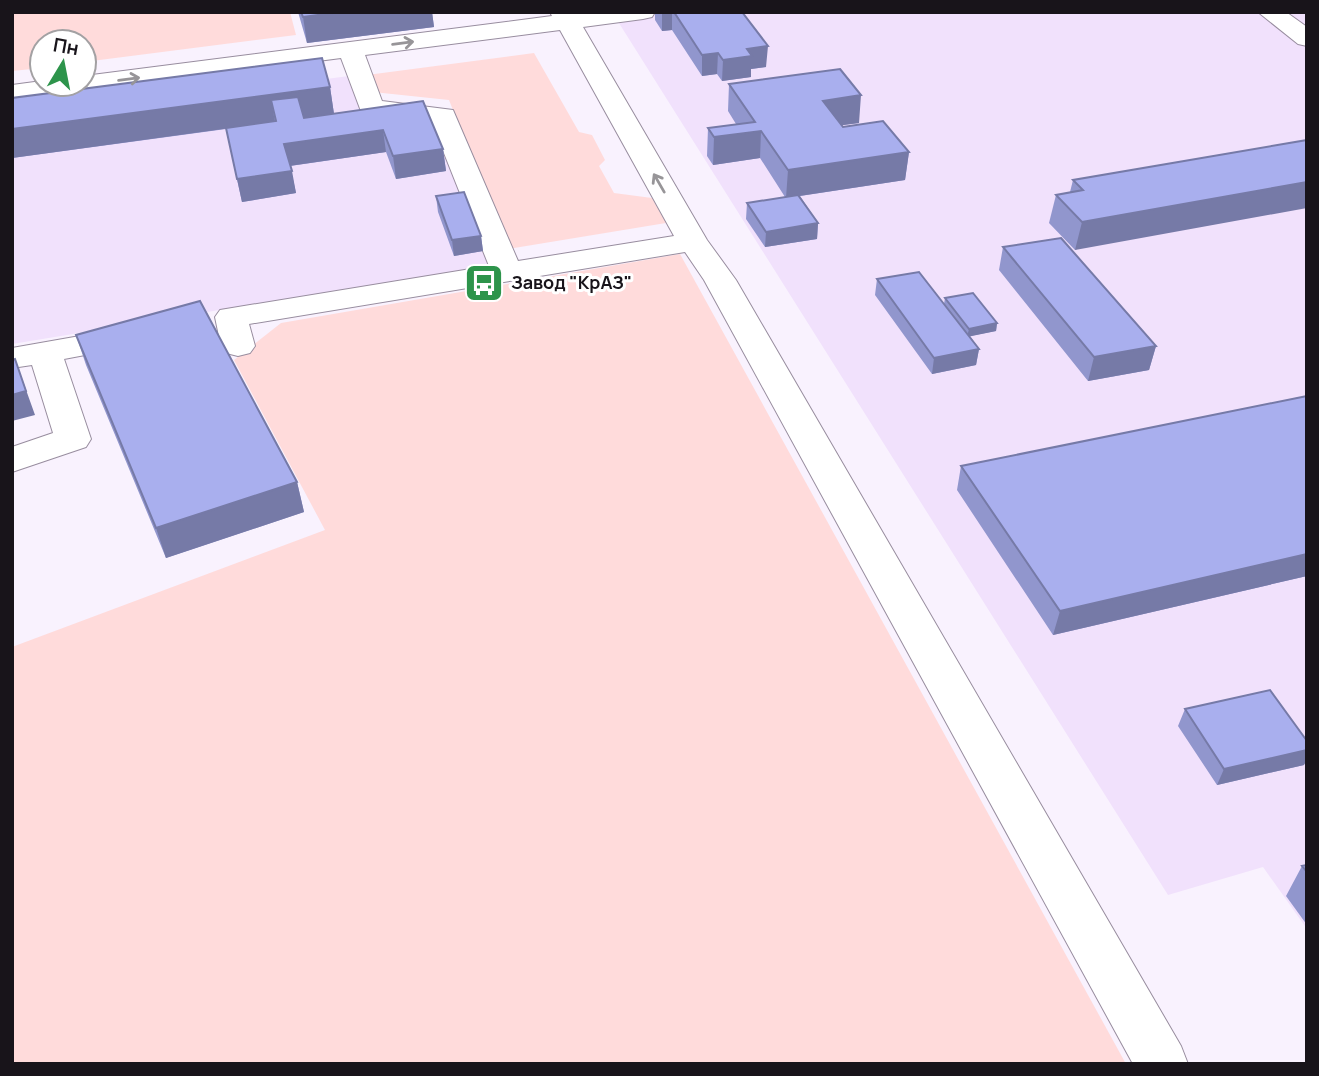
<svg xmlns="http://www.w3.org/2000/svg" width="1319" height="1076" font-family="Manrope,sans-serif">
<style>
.built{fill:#f1e1fc}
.green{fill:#ffdbdb}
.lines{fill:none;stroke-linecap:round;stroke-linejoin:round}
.minor-casing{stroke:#988d9f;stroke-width:2}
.minor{fill:#fff;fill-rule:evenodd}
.wall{fill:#9196cd}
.shaded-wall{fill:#767aa7}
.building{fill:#a9afee;stroke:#767aa7;stroke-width:2}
.oneway{stroke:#979598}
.labels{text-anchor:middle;stroke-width:6;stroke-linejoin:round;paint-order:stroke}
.poi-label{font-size:18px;font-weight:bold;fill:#18141a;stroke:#fff;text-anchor:start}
</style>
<rect width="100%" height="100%" fill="#f9f2fe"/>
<path class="built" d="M612,12H1307V929L1263,867L1168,895Z
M349,76L361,110L433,117L493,265L12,344V120Z"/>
<path class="green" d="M12,12H290L296,35L84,62V42H42V68L12,71Z
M534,53L579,132L592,135L605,160L599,166L614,193L652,198L666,223L508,249L449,100L373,92L367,75Z
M680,254L1126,1064H12V647L325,530L234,360L281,323Z"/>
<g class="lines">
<g class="minor-casing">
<path id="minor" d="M550,12H655L652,17L643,19L583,27L707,240L736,280L1181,1046L1188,1064H1133L704,280L685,252L249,324L255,346L250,353L238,356L226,353L221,346L215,317L220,310L489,266L432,123L362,114L341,58L12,101V85L42,81V84H84V76L552,16ZM560,30L674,236L518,261L453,110L382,101L365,55Z
M1258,12H1286L1307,27V46L1298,44Z
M131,327L143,330L147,337L143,344L64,359L91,439L86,447L12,472V447L53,433L32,365L12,368V348Z"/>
</g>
<use href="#minor" class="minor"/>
</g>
<path class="wall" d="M298,12H432L434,27L307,43Z
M655,12H742L766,67L751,69V77L722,81L717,74L702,76L672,30L662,31L655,20Z
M729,84L859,123L842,125L843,127L909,152L905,180L800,196L818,223L817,239L765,247L746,219L747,203L785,197L760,158L713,165L707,156L708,128L736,124L728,111Z
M330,87L334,114L443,149L446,171L396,179L386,152L290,166L296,193L242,202L226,129L12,158V98Z
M1307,140L1075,250L1049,223L1056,195L1070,192L1073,180Z
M436,196L481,236L483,251L454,256L438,212Z
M1003,247L1156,346L1149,370L1088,381L999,270Z
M877,279L944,304L945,298L997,323L996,331L970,336L979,349L976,365L932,374L875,295Z
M76,335L297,482L304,512L166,558L86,365Z
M1307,396V576L1053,635L957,490L961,466Z
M1185,709L1304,765L1217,785L1178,726Z
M1307,865V925L1286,896L1302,866Z"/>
<path class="shaded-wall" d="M340,12H432L434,27L307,43L303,17Z
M662,12H672V30L662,31Z
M768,46L766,67L751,69V77L722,81L723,60L747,49Z
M718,53L717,74L702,76V55Z
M330,87L334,114L276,122L271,100L275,122L12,158V129Z
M861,95L859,123L821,128L823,101Z
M383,130L386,152L289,166L284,144Z
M761,131L760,158L713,165L714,137Z
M443,149L446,171L396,179L393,156Z
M909,152L905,180L786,198L788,170Z
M292,171L296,193L242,202L237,179Z
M1307,182V208L1075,250L1082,222Z
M818,223L817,239L765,247L766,232Z
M481,236L483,251L454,256L452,240Z
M997,323L996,331L967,337L969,329Z
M1156,346L1149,370L1088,381L1094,357Z
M979,349L976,365L932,374L934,358Z
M15,359L35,415L12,421V395Z
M297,482L304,512L166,558L156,528Z
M1307,554V576L1053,635L1060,611Z
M1307,750V760L1304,765L1217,785L1224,769Z"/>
<path class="building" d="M301,12H340L303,17Z
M674,12H742L768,46L747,49L752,56L723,60L718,53L702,55Z
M322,58L330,87L12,129V98Z
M840,69L861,95L823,101L843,127L883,121L909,152L788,170L761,131L714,137L708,128L755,122L729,84Z
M298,97L304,118L423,101L443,149L393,156L383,130L284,144L292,171L237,179L226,128L276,121L271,100Z
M1307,140V182L1082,222L1056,195L1083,190L1073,180Z
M464,192L481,236L452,240L436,196Z
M798,195L818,223L766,232L747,203Z
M1061,238L1156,346L1094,357L1003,247Z
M919,272L979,349L934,358L877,279Z
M973,293L997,323L969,329L945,298Z
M200,301L297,482L156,528L76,335Z
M15,359L26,391L12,395V360Z
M1307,396V554L1060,611L961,466Z
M1270,690L1307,741V750L1224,769L1185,709Z
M1307,865V872L1302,866Z"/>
<defs><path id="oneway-shaft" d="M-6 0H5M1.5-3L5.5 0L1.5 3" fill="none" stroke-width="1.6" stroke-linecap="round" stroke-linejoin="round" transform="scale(1.75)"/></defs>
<g class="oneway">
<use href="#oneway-shaft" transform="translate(403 43) rotate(-7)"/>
<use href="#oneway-shaft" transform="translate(129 79) rotate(-7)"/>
<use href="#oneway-shaft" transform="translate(659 183) rotate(-120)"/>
</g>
<defs>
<g id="bus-square" transform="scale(2.0125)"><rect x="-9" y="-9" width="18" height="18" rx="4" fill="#2d944b" stroke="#fff"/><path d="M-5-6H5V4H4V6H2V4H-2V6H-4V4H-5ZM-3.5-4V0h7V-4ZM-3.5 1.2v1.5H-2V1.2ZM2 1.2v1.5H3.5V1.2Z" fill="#fff"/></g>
</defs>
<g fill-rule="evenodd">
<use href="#bus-square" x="484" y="283"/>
</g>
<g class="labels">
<g class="poi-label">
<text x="511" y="289">Завод "КрАЗ"</text>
</g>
</g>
<rect width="1319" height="1076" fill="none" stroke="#18141a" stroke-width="28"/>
<g transform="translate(63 63) rotate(10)"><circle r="33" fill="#ffffff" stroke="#a3a1a3" stroke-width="2"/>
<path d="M0-5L12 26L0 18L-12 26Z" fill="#2d944b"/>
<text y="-10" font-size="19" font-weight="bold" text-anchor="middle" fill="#18141a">Пн</text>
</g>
</svg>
